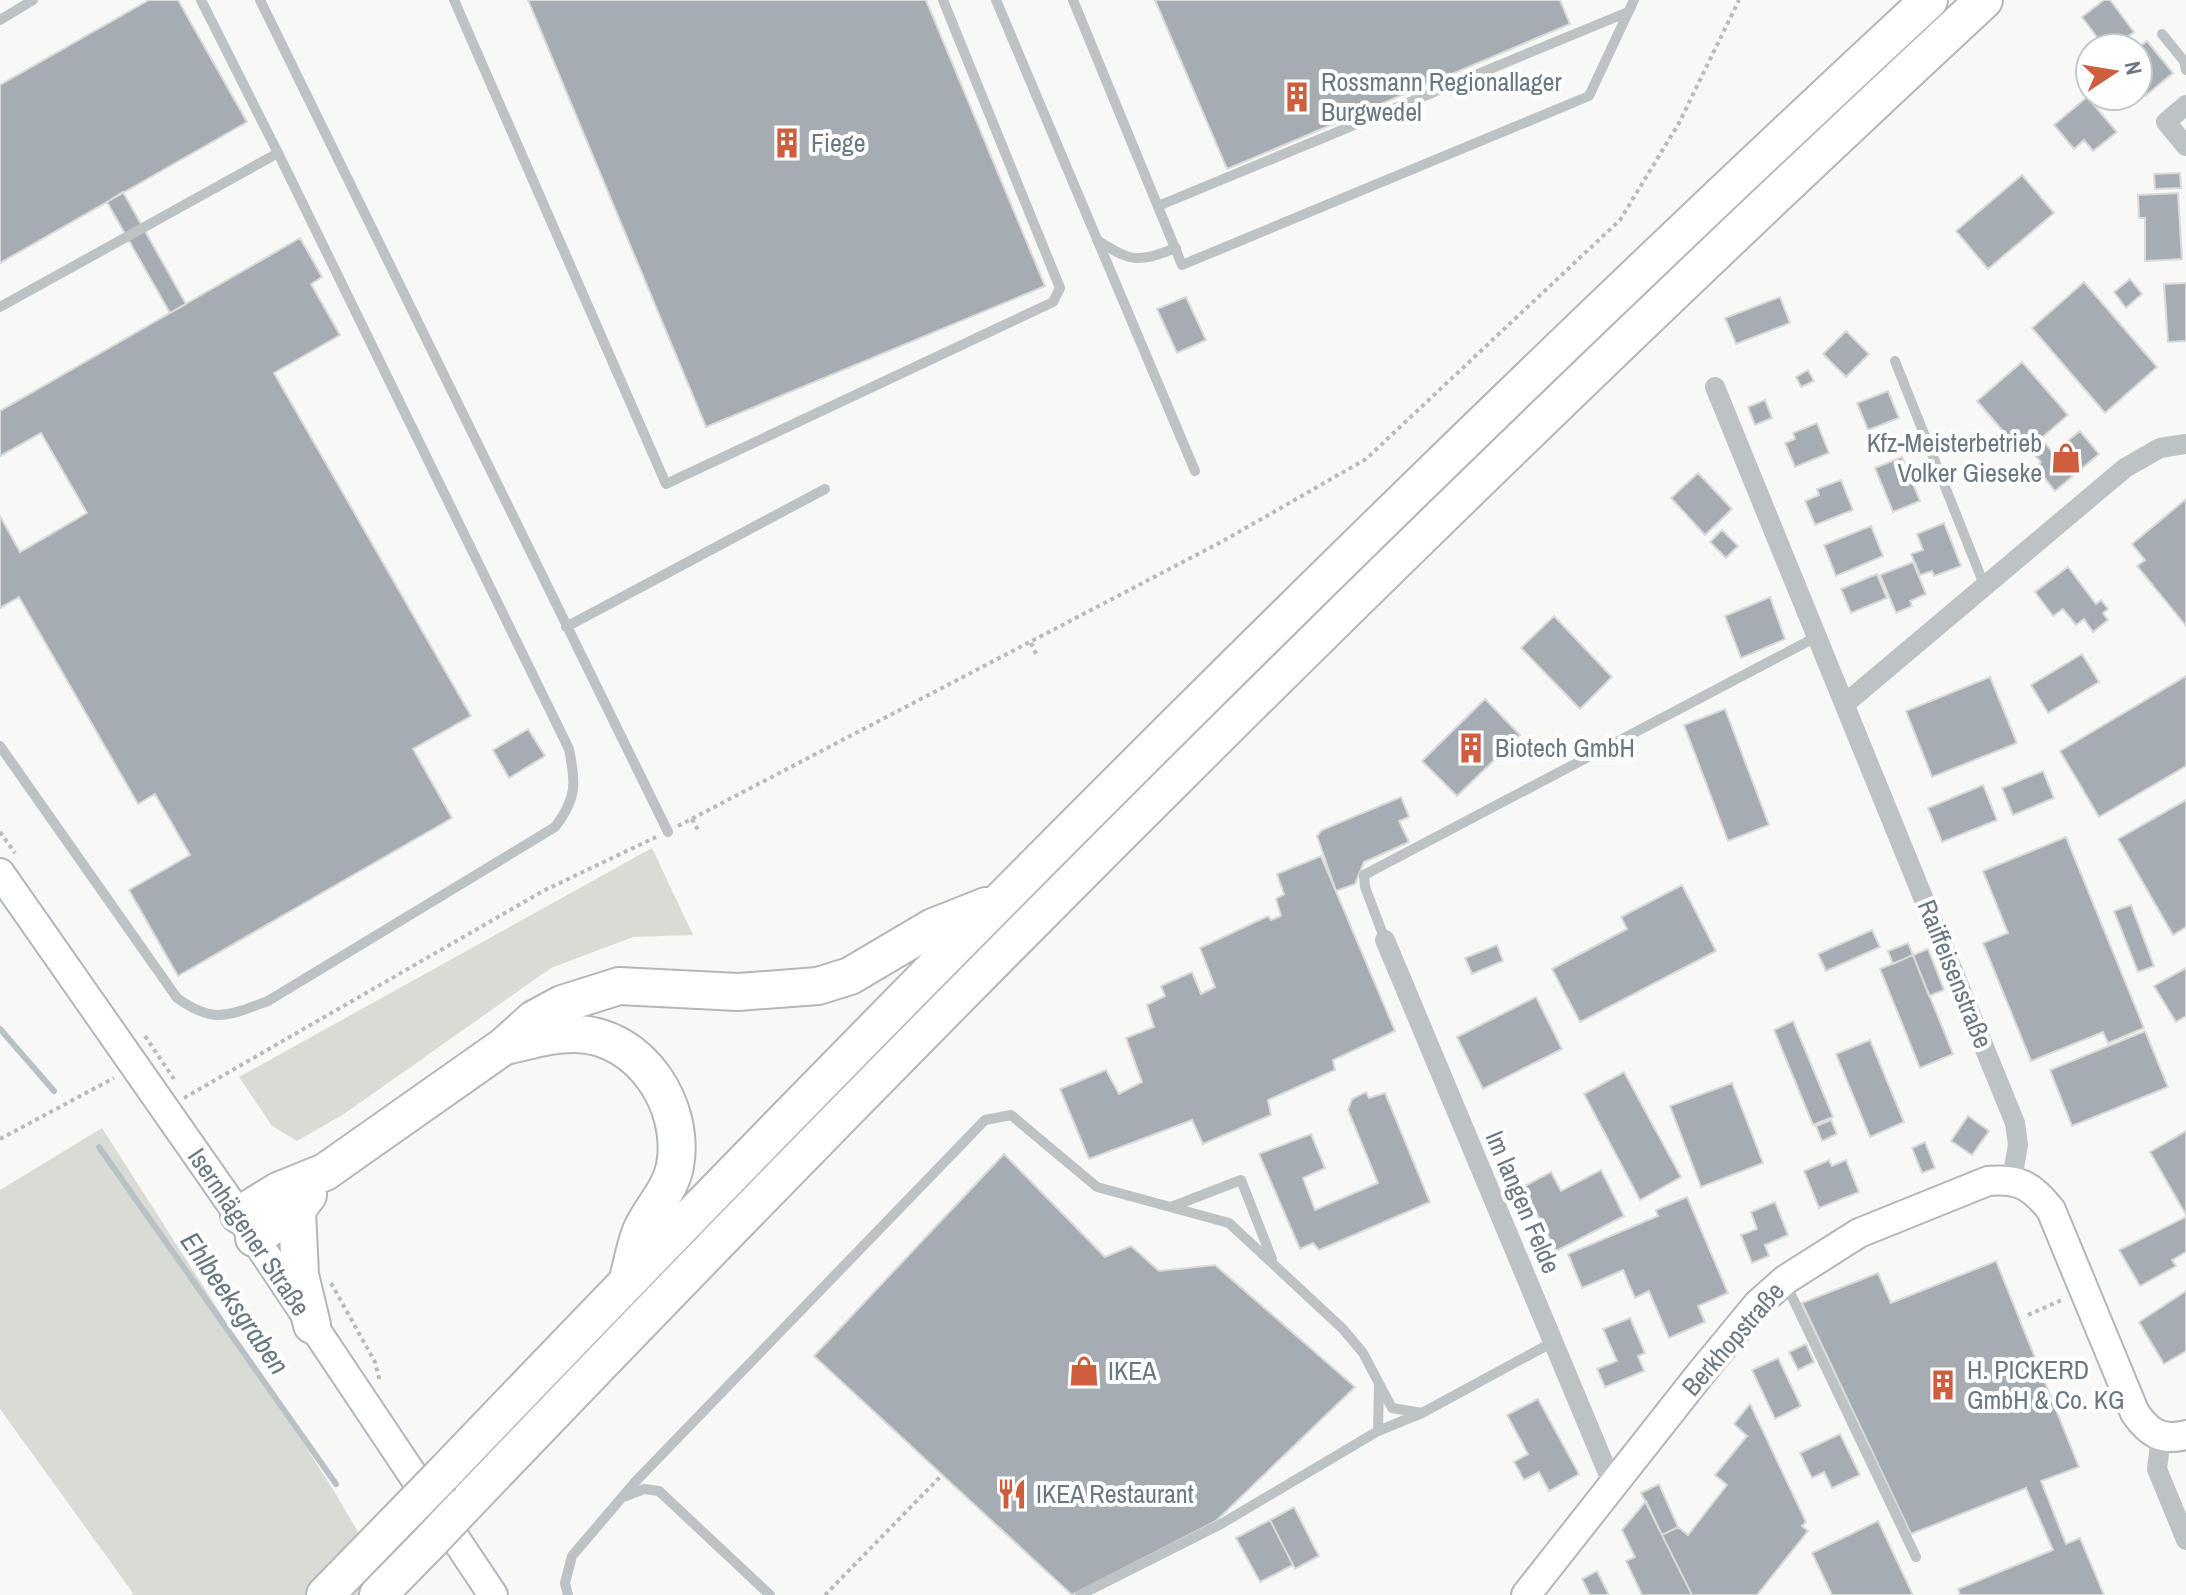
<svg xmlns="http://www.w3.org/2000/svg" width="2186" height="1595" font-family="'Archivo Narrow',sans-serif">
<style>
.green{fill:#d8dcd5}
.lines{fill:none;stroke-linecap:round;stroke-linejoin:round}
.stream{stroke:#b8c2c6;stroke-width:6}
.building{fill:#a5adb2;stroke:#dadad8;stroke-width:2}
.secondary-casing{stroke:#b2b7bb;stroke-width:32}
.motorway-casing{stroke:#b3b7ba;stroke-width:40}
.path{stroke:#b8bbbe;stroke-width:4;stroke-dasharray:4 4;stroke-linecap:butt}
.service{stroke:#bdc2c5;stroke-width:10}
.minor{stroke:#bdc2c5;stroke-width:20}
.secondary{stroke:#fff;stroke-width:28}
.motorway{stroke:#fff;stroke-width:36}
.motorway-bridge-casing{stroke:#b3b7ba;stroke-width:40;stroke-linecap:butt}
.motorway-bridge{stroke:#fff;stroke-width:36}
.labels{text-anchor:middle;stroke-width:8;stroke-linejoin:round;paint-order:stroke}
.poi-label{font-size:26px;fill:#6a7883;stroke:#fff;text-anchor:start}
.street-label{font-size:26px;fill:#6a7883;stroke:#fff}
.water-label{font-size:28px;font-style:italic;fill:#67787f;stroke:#fff}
</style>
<rect width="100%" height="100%" fill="#f8f8f6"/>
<path class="green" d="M652,848L693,935L633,937L551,968L344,1114L297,1141L272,1126L239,1077Z
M102,1128L334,1491L395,1595H131L133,1593L0,1409V1190Z"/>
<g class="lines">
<path class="stream" d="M0,1029L54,1091
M99,1147L336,1484"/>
</g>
<path class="building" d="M149,0H178L247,122L0,263V85Z
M528,0H926L1045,286L706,427Z
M1155,0H1560L1570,24L1227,169Z
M2104,0H2110L2134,32L2113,48H2105L2082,17Z
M2147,41L2173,73L2145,96L2138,87V48Z
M2087,97L2117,132L2093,151L2084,140L2074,149L2054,125Z
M2180,173L2181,188L2155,189L2154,174Z
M2022,175L2054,213L1988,269L1956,231Z
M123,192L186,304L170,313L107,202Z
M2178,193L2182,259L2145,261V218H2139L2138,195Z
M300,238L322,277L311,284L340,335L274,373L471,716L413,749L452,818L178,976L129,890L190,855L155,794L138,804L19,597L0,608V516L20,552L87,513L41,433L0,456V411Z
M2130,279L2142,294L2126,308L2114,292Z
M2084,282L2157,367L2105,413L2032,328Z
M2186,283V341L2168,342L2164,284Z
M1186,297L1206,340L1177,353L1157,309Z
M1780,297L1790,323L1736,344L1725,318Z
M1846,331L1869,354L1846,377L1823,354Z
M2022,362L2068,415L2023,454L1977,401Z
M1808,370L1814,381L1801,387L1796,377Z
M1888,391L1899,418L1868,430L1857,403Z
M1765,400L1772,418L1755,425L1748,407Z
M1817,423L1829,453L1795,467L1785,443L1795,439L1793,433Z
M2080,431L2099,454L2055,491L2036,467L2041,462L2029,449L2041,438L2053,453Z
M1902,457L1920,501L1893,512L1875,468Z
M1698,473L1732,509L1705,535L1671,498Z
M1841,480L1853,510L1815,525L1805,501L1819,495L1817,489Z
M2186,499V626L2137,566L2145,560L2132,544Z
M1944,523L1961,566L1934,576L1932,571L1920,575L1911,554L1923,550L1917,534Z
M1871,526L1883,556L1836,576L1824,545Z
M1722,530L1738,546L1726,558L1710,542Z
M1913,562L1926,594L1910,601L1912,606L1896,613L1880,575Z
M2068,567L2096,604L2101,600L2108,609L2103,613L2108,620L2093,632L2084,619L2076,625L2063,609L2053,616L2035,592Z
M1877,574L1887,598L1851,613L1841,589Z
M1770,597L1785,639L1741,658L1725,616Z
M1554,616L1612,677L1580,709L1521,648Z
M2082,654L2099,682L2048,713L2031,685Z
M2186,676V766L2099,817L2060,751Z
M1990,677L2017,743L1932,777L1906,711Z
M1485,699L1520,735L1457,796L1422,761Z
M1725,709L1769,825L1728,841L1684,725Z
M528,729L545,756L509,778L493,750Z
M2043,771L2054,798L2013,815L2002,788Z
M1983,785L1997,820L1942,842L1928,808Z
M1401,797L1409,817L1399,821L1409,842L1364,862L1355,884L1336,891L1317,836L1322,830Z
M2186,800V927L2173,935L2118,839Z
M2066,837L2144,1028L2108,1043L2103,1032L2031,1061L1983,943L2008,933L1983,871Z
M1321,856L1395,1031L1333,1060L1335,1070L1268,1100L1271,1115L1203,1144L1192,1120L1089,1159L1060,1089L1106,1070L1119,1094L1142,1082L1126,1038L1154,1027L1147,1005L1165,996L1161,986L1192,972L1201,994L1215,987L1200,948L1268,916L1271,920L1281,916L1276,899L1284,894L1277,874Z
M1682,885L1716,951L1580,1022L1552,969L1627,929L1621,917Z
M2131,905L2154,966L2138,972L2114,911Z
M1872,930L1880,947L1826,971L1818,954Z
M1908,943L1913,955L1893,964L1888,951Z
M1497,945L1503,961L1472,974L1465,958Z
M1928,949L1944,990L1929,996L1913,955Z
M1913,955L1953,1054L1920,1068L1880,969Z
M2186,968V1016L2176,1022L2154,986Z
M1536,997L1562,1049L1483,1089L1457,1037Z
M1793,1021L1833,1117L1813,1125L1774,1030Z
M2145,1031L2168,1087L2072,1126L2050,1070Z
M1870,1040L1904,1122L1870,1137L1836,1054Z
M1624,1072L1681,1177L1640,1200L1584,1094Z
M1732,1083L1763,1163L1701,1187L1670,1106Z
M1366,1092L1369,1098L1385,1093L1430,1202L1319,1250L1313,1243L1300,1249L1259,1154L1311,1134L1325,1168L1303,1178L1315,1210L1378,1183L1348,1110L1352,1099Z
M1968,1116L1989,1131L1972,1155L1951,1141Z
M1831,1120L1837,1134L1822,1141L1816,1126Z
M2186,1131V1215L2150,1152Z
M1925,1142L1935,1168L1922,1173L1912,1148Z
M1004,1154L1105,1257L1131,1246L1159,1271L1215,1265L1355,1387L1216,1521L1072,1595L814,1356Z
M1829,1160L1832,1166L1846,1160L1859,1192L1819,1208L1804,1171Z
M1601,1170L1624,1216L1556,1251L1523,1187L1551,1172L1561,1191Z
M1687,1197L1728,1293L1698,1306L1705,1322L1669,1338L1649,1291L1635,1298L1623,1270L1582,1288L1568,1254L1658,1216L1656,1210Z
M1775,1202L1788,1235L1765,1245L1769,1256L1752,1263L1741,1235L1757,1229L1751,1212Z
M2186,1217V1252L2172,1260L2176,1266L2140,1286L2119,1250Z
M1996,1261L2079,1467L2041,1481L2066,1544L2080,1538L2104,1595H1960L1958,1589L2053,1550L2026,1488L1911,1534L1802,1303L1878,1273L1891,1303Z
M2186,1291V1351L2164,1364L2139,1322Z
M1630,1318L1645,1353L1638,1356L1644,1371L1605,1387L1597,1369L1617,1361L1603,1329Z
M1806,1344L1814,1362L1798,1370L1789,1352Z
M1778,1358L1801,1406L1775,1419L1752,1370Z
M1538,1399L1579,1474L1549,1491L1539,1472L1524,1480L1514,1462L1528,1454L1507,1415Z
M1750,1404L1806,1522L1802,1526L1808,1531L1757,1595H1692L1662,1535L1678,1527L1688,1535L1727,1485L1715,1475L1747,1436L1734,1424Z
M1840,1434L1860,1475L1832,1488L1824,1472L1812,1478L1800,1453Z
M1659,1484L1678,1527L1662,1535L1641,1493Z
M1646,1501L1662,1535L1692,1595H1642L1626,1561L1635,1557L1622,1530Z
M1294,1507L1319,1556L1295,1569L1270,1520Z
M1270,1520L1293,1565L1260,1582L1236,1538Z
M1878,1521L1913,1595H1832L1812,1553Z
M1597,1571L1609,1595H1590L1582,1579Z"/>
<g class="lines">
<g class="secondary-casing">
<path id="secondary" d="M0,873L239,1215L493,1595
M1526,1595L1701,1373L1758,1304L1785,1280L1859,1233L1988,1181C2019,1178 2032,1186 2051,1210L2135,1413C2149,1433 2161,1441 2186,1435"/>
</g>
<g class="motorway-casing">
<path id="motorway" d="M510,1045C532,1040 554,1033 577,1034C641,1036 686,1106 675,1166C670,1192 651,1208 641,1231C635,1246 632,1264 628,1279
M297,1210L300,1275L312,1325
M239,1215L278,1191L325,1172L504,1046L534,1019L562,1004L619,986L738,992L818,986L850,976L933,927L986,906
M254,1238L297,1210L308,1195
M442,1475C925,970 1417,475 1929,0
M464,1506C957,990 1461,486 1984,0
M325,1595L404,1514
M378,1595L427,1545"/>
</g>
<path class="path" d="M1031,643L1037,656
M692,819L699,832
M678,826L1223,541L1366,459L1620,220L1679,123L1739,0
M0,832L15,853
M145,1036L174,1079
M184,1098L543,891L656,837
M0,1139L114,1078
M331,1283L375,1362L380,1382
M2028,1315L2064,1299
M825,1595L941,1476"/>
<path class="service" d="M201,0L278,153
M260,0L668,832
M454,0L666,484L1053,302L1060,288L943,0
M996,0L1195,471
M1073,0L1182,265L1589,96L1634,0
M0,20L33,0
M2162,34L2184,61L2186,70
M1158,206L1628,12
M1097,240C1131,262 1138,263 1176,248
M0,307L278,153L569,749C576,784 577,798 555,827L268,1001C228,1016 213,1024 177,998L0,746
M1895,361L1985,587
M566,627L825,489
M1385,940L1365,887L1364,875L1818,636
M1171,1207L1241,1180L1272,1259
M1785,1282L1916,1557
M1378,1431L1379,1385
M626,1496L644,1489L659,1491L770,1595
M568,1595L565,1583L572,1556L636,1481L985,1120L1011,1115L1097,1187L1229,1223L1343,1329L1363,1353L1392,1408L1422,1413
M1080,1595L1221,1524L1378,1431L1422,1413L1553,1342"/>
<path class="minor" d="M2186,105L2166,122L2186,146
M1715,387L2015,1123L2018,1145L2012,1179
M1846,703L2125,468L2160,448L2186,444
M1385,940L1613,1485
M2161,1437L2157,1469L2186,1540"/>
<use href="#secondary" class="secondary"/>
<use href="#motorway" class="motorway"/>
<g class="motorway-bridge-casing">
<path id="motorway-bridge" d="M404,1514L442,1475
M427,1545L464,1506"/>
</g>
<use href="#motorway-bridge" class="motorway-bridge"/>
</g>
<defs>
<g id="building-bare" transform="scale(2.4)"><path d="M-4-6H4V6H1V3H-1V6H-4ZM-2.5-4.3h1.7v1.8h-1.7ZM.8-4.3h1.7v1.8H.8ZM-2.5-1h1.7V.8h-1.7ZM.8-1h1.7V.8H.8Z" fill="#cf5e3e" stroke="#fff" stroke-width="2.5" paint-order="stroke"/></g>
<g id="shop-bare" transform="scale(2.4)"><path d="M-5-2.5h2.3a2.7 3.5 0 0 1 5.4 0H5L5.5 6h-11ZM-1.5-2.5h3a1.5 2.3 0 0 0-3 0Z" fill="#cf5e3e" stroke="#fff" stroke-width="2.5" paint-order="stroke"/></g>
<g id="restaurant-bare" transform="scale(2.4)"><path d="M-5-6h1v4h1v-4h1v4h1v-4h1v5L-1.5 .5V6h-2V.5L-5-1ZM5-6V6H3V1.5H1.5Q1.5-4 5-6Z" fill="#cf5e3e" stroke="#fff" stroke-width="2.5" paint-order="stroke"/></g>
</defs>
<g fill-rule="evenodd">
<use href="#building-bare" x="1297" y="97"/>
<use href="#building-bare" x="787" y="143"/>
<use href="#shop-bare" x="2066" y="458"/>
<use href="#building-bare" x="1471" y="748"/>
<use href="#shop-bare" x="1084" y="1371"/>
<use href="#building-bare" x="1943" y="1385"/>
<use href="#restaurant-bare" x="1012" y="1494"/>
</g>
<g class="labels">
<g class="poi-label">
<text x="1321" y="91">Rossmann Regionallager<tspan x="1321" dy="30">Burgwedel</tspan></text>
<text x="811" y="152">Fiege</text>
<text x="2042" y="452" text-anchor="end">Kfz-Meisterbetrieb<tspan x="2042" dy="30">Volker Gieseke</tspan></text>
<text x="1495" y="757">Biotech GmbH</text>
<text x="1967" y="1379">H. PICKERD<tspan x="1967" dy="30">GmbH &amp; Co. KG</tspan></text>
<text x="1108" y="1380">IKEA</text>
<text x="1036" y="1503">IKEA Restaurant</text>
</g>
<g class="street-label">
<text transform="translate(1955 974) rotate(68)" y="9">Raiffeisenstraße</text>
<text transform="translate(1523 1202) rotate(67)" y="9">Im langen Felde</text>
<text transform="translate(249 1232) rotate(56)" y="9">Isernhägener Straße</text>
<text transform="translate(1733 1339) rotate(-49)" y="9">Berkhopstraße</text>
</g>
<g class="water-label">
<text transform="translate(235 1303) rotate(55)" y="10">Ehlbeeksgraben</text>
</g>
</g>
<g transform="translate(2114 72) rotate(78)"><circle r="38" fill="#ffffff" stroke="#c3c9cd" stroke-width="2"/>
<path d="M0-6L14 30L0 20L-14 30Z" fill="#cf5e3e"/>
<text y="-12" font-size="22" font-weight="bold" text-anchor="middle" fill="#6a7883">N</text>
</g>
</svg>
